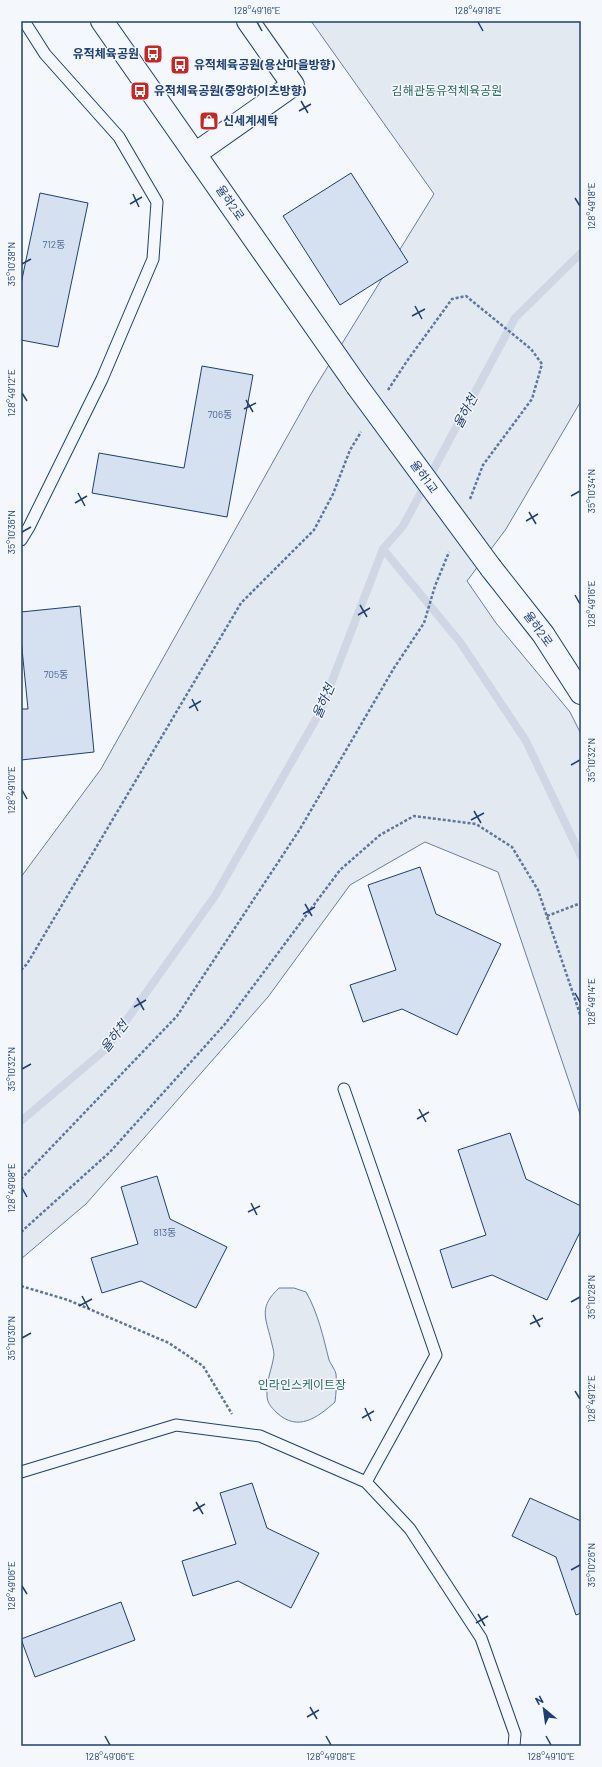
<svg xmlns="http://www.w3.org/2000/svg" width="602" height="1767" font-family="Barlow,'Noto Sans KR',sans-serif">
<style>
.green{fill:#e3e9f0;stroke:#687fa3}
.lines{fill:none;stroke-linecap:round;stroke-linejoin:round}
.stream{stroke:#cfd7e4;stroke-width:8}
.building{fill:#d5e0f0;stroke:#1d3f73}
.lane-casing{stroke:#1d3f73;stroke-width:13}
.street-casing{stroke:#1d3f73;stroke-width:24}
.secondary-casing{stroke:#1d3f73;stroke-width:24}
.path{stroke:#5e769c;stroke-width:2.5;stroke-dasharray:3 2;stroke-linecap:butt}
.lane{stroke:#f4f7fb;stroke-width:11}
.street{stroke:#f4f7fb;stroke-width:22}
.secondary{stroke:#f4f7fb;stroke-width:22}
.secondary-bridge-casing{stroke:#1d3f73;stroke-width:24;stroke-linecap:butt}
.secondary-bridge{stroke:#f4f7fb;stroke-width:22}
.ticks{fill:none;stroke:#1d3f73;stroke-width:1.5}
.labels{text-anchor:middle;stroke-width:3;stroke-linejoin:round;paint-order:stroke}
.number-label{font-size:10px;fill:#4b6792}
.poi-label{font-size:12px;font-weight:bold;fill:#1d3f73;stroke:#f4f7fb;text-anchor:start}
.park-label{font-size:12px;fill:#2c6c60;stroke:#f4f7fb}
.street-label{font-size:12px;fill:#1d3f73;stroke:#f4f7fb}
.water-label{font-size:13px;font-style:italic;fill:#1d3f73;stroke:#f4f7fb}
.neatline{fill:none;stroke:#1d3f73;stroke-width:1.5}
.ticks-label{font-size:10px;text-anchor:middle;fill:#1d3f73}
</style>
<rect width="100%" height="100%" fill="#f4f7fb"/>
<path class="green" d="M311,21H581V401L506,529L467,581L496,623L570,712L581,734V1117L498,872L425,842L350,885L268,997L86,1204L21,1259V877L101,769L311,394L434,194Z
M279,1288H294L306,1292C318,1313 323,1336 329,1360C331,1365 335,1369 336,1374C337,1384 336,1393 335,1402C317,1418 298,1432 277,1413C271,1407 267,1403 267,1395C266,1381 272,1369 274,1355C274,1351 272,1345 271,1340C265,1316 259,1307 279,1288Z"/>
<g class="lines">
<path class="stream" d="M383,549L460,642L526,741L581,856
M21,1121L106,1049L215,896L320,712L383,549L403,526L515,318L581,253"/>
</g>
<path class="building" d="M351,173L408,262L340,305L283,216Z
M40,193L88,203L58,347L21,340V284Z
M202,366L253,375L227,517L92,493L99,453L184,468Z
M80,606L94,752L21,760V709H28L21,639V612Z
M420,867L436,914L501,944L457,1035L402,1009L363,1022L350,985L396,970L368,885Z
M510,1133L526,1179L581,1206V1230L547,1300L492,1275L452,1288L440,1250L486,1235L458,1150Z
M157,1176L170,1219L227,1247L196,1308L141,1281L102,1293L91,1258L138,1244L121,1187Z
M252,1483L267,1528L319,1553L291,1608L238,1581L193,1596L182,1561L236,1544L220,1493Z
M530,1498L581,1521V1613L576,1615L556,1557L512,1536Z
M121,1602L135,1640L35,1677L21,1639Z"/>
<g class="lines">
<g class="lane-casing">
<path id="lane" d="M21,540L29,527L102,379L153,259L157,202L119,137L45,54L24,21
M344,1089L436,1355L366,1482
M21,1472L176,1425L260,1436L366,1482L410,1529L481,1638L515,1734L514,1746"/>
</g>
<g class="street-casing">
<path id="street" d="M195,154L293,85L248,21"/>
</g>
<g class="secondary-casing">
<path id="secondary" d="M102,21L357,386
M491,568L543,634L581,693"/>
</g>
<path class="path" d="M388,390L407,361L452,299L466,296L531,349L542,364L532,399L483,465L470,499
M547,916L581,903
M21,970L27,964L241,603L314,530L333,494L350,450L361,432
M21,1179L177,1016L300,829L394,668L424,623L435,586L449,552
M21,1232L110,1152L225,1024L340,870L380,835L414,816L476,824L512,847L538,890L581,1017
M21,1286L68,1300L169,1343L203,1366L232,1414"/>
<use href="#lane" class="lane"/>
<use href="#street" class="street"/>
<use href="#secondary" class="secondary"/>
<g class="secondary-bridge-casing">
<path id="secondary-bridge" d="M357,386L491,568"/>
</g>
<use href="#secondary-bridge" class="secondary-bridge"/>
</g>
<path class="ticks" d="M257,22L262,31M478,22L483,31M301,101L308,113M299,111L311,104M133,194L139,207M575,198L580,206M130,204L142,197M22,264L31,259M415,306L422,319M412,316L425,309M22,393L27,401M246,400L253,412M244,409L256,403M78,493L85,506M571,496L580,491M75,503L87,496M529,512L536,524M526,521L538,514M22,532L31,527M575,595L580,604M360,605L367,617M358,615L370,608M192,699L198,711M189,708L201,701M571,765L580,760M22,790L27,799M474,811L481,823M471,820L484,813M305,904L312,916M303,914L315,907M575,993L580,1002M137,998L144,1010M134,1007L146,1000M22,1069L31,1064M419,1109L426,1122M417,1119L429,1112M22,1188L27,1197M251,1203L257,1215M248,1212L260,1206M82,1296L89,1309M571,1302L580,1297M79,1306L92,1299M533,1315L540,1327M530,1324L543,1318M22,1338L31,1333M575,1391L580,1399M365,1408L371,1421M362,1418L374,1411M196,1502L203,1514M193,1511L205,1504M571,1570L580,1565M22,1586L27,1594M478,1614L485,1626M476,1623L488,1616M310,1707L317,1719M307,1717L319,1710M105,1736L110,1745M326,1736L331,1745M546,1736L551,1745"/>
<defs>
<g id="bus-square" transform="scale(1)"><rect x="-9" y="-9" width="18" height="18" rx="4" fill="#c62828" stroke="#f4f7fb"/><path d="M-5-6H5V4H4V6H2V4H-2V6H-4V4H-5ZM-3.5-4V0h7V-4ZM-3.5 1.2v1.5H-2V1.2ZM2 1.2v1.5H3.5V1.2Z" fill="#fff"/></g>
<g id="shop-square" transform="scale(1)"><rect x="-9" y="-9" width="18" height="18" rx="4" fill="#c62828" stroke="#f4f7fb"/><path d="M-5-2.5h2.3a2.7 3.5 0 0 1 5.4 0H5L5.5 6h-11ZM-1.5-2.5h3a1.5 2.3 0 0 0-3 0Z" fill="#fff"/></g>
</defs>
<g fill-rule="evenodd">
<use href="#bus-square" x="153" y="54"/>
<use href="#bus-square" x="180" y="65"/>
<use href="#bus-square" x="140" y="91"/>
<use href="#shop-square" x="209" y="121"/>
</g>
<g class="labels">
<g class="number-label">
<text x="54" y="248">712동</text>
<text x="220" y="418">706동</text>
<text x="56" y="678">705동</text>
<text x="165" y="1236">813동</text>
</g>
<g class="poi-label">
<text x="139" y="58" text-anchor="end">유적체육공원</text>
<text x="194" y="69">유적체육공원(용산마을방향)</text>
<text x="154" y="95">유적체육공원(중앙하이츠방향)</text>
<text x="223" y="125">신세계세탁</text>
</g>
<g class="park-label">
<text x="447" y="95">김해관동유적체육공원</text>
<text x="302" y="1389">인라인스케이트장</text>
</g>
<g class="street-label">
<text transform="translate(230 203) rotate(55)" y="4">율하2로</text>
<text transform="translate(424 477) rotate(54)" y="4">율하1교</text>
<text transform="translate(538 629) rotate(54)" y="4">율하2로</text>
</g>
<g class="water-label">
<text transform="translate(465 411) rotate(-62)" y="5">율하천</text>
<text transform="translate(323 701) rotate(-67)" y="5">율하천</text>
<text transform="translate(114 1036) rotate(-52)" y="5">율하천</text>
</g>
</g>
<rect width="602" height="1767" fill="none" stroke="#f4f7fb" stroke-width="44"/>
<g transform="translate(544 1709) rotate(331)" stroke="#f4f7fb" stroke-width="3" paint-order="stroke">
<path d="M0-3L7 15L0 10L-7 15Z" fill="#1d3f73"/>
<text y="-6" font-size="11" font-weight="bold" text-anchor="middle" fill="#1d3f73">N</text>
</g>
<rect x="22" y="22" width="558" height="1723" class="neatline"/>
<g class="ticks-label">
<text x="257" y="14">128°49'16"E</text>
<text x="478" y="14">128°49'18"E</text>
<text transform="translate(591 206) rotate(-90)" y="4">128°49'18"E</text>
<text transform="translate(11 264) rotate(-90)" y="4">35°10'38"N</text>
<text transform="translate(11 393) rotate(-90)" y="4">128°49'12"E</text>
<text transform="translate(591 491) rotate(-90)" y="4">35°10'34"N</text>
<text transform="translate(11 532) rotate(-90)" y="4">35°10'36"N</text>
<text transform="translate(591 604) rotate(-90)" y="4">128°49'16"E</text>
<text transform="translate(591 760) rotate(-90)" y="4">35°10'32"N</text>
<text transform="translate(11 790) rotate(-90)" y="4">128°49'10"E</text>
<text transform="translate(591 1002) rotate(-90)" y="4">128°49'14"E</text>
<text transform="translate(11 1069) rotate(-90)" y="4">35°10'32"N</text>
<text transform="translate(11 1188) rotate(-90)" y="4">128°49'08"E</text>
<text transform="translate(591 1297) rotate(-90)" y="4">35°10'28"N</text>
<text transform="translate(11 1338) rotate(-90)" y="4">35°10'30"N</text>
<text transform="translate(591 1399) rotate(-90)" y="4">128°49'12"E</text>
<text transform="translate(591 1565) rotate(-90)" y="4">35°10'26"N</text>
<text transform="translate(11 1586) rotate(-90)" y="4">128°49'06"E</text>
<text x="110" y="1760">128°49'06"E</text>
<text x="331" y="1760">128°49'08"E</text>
<text x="551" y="1760">128°49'10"E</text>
</g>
</svg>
